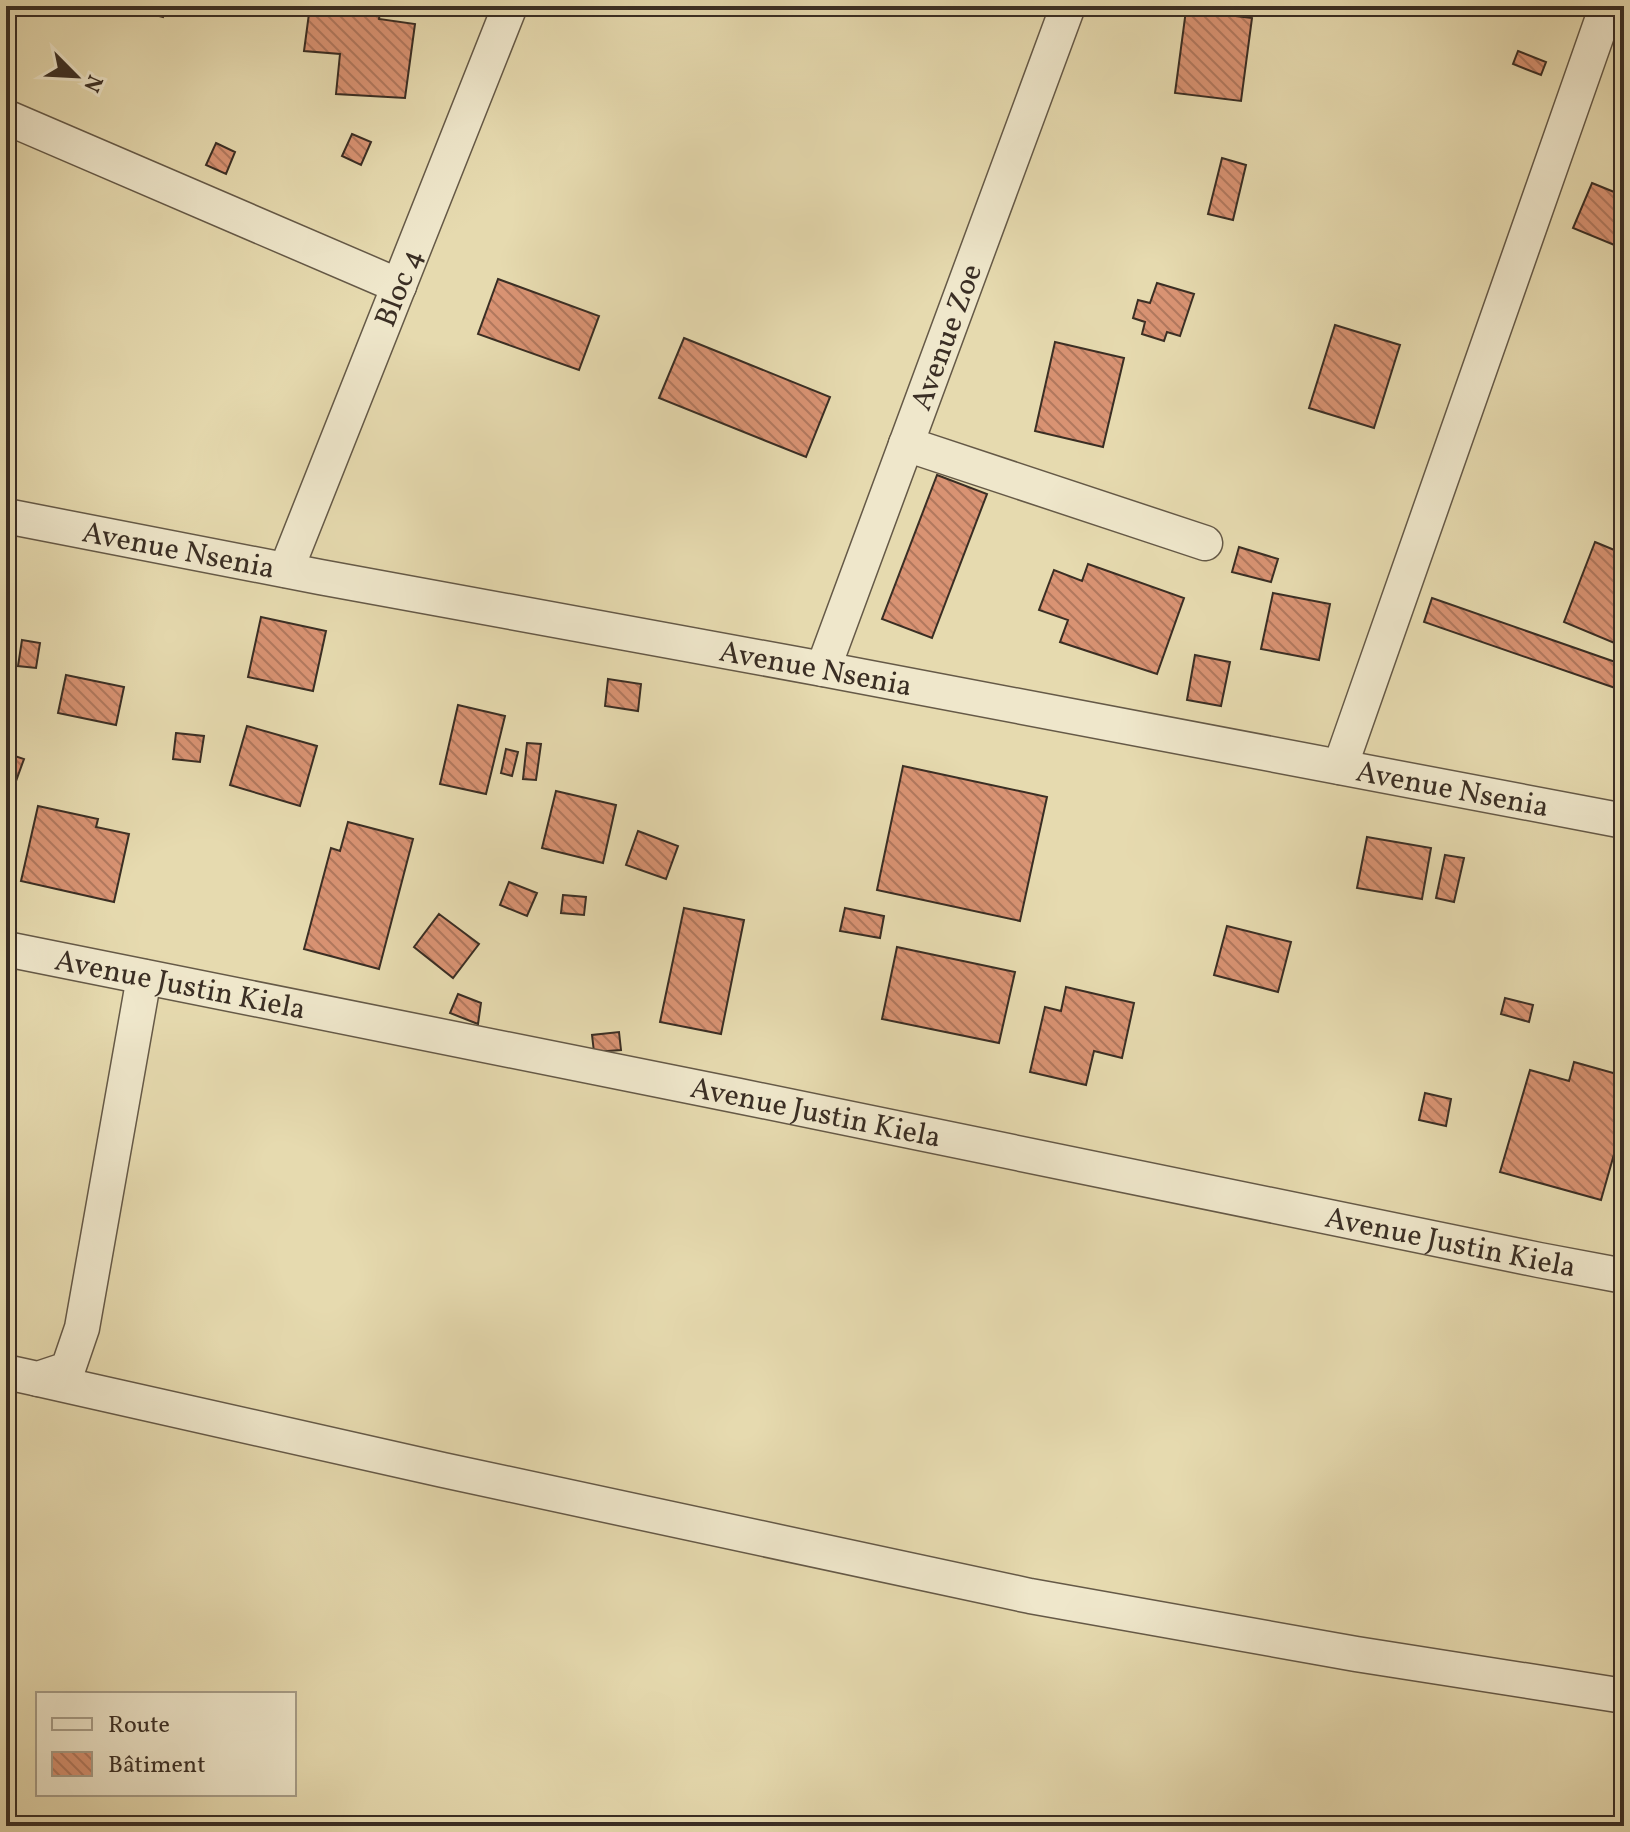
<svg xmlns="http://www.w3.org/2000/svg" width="1630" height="1832" font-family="Vollkorn,serif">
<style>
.building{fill:url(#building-back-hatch);stroke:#3a2e24;stroke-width:2}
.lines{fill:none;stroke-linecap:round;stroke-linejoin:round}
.minor-casing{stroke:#655947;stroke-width:37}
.minor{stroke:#efe7cb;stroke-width:34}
.labels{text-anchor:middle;stroke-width:7;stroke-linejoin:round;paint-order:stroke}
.street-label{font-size:30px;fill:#3a2e24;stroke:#efe7cb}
</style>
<defs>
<pattern id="building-back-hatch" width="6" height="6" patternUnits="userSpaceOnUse" patternTransform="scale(2)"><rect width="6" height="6" fill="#d99373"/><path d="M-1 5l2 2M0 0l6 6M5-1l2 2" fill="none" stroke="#b1785e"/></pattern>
</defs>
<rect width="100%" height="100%" fill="#e6daaf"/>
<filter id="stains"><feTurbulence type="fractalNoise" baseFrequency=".0025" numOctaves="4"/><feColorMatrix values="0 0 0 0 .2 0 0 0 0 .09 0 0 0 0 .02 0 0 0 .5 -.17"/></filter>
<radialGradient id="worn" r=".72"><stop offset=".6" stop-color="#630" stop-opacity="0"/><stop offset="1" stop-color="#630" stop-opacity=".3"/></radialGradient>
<path class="building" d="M144,6H165L163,17L143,12Z
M310,6H381L379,19L415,24L405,98L336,94L340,54L304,51Z
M1186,10L1252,18L1241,101L1175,93Z
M1518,51L1546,62L1541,75L1513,64Z
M352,134L371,142L361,165L342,156Z
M216,143L235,152L226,174L206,165Z
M1222,158L1246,165L1233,220L1208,214Z
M1592,183L1624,196V249L1573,228Z
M498,279L599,316L579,370L478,334Z
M1157,283L1194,294L1180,336L1167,332L1164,341L1142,334L1145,322L1133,318L1138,300L1150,303Z
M1335,325L1400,345L1374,428L1309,408Z
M684,338L830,397L806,457L659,398Z
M1055,342L1124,358L1103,447L1035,431Z
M937,475L987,494L932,638L882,619Z
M1595,542L1624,554V647L1564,622Z
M1239,547L1278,559L1271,582L1232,572Z
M1088,564L1184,598L1157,674L1060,642L1068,620L1039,610L1054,570L1082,581Z
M6,565L14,566L6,623Z
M1273,593L1330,604L1319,660L1261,649Z
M1432,598L1624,665V691L1424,622Z
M261,617L326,631L313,691L248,677Z
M22,640L40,643L36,668L18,666Z
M1195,655L1230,662L1221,706L1187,700Z
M66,675L124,687L116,725L58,713Z
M608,679L641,684L638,711L605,706Z
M458,705L505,716L486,794L440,784Z
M247,726L317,746L300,806L230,785Z
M176,733L204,736L200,762L173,759Z
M527,743L541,744L536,780L523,779Z
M506,749L518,752L512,776L501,773Z
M6,753L24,759L8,803L6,802Z
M903,766L1047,797L1020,921L877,890Z
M556,791L616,805L603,863L542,848Z
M38,806L98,819L96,827L129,834L114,902L21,881Z
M348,822L413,839L379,969L304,949L331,848L340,851Z
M638,831L678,846L666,879L626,865Z
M1367,837L1431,848L1422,899L1357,888Z
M1445,855L1464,858L1454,902L1436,898Z
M509,882L537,893L527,916L500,905Z
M563,895L586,897L584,915L561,913Z
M684,908L744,920L721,1034L660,1022Z
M845,908L884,916L880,938L840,931Z
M439,914L479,944L453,978L414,947Z
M1227,926L1291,942L1278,992L1214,975Z
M897,947L1015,972L999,1043L882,1019Z
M1066,987L1134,1003L1122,1058L1094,1051L1086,1085L1030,1072L1045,1007L1061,1011Z
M458,994L481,1003L478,1024L450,1013Z
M1505,998L1533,1005L1529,1022L1501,1014Z
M619,1032L621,1050L594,1052L592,1035Z
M1574,1062L1624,1076V1119L1601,1200L1500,1172L1530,1070L1569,1081Z
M1425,1093L1451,1099L1446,1126L1419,1120Z"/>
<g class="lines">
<g class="minor-casing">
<g id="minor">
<path d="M6,117L399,286"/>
<path d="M906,444L1205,543"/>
<path id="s1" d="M6,516L320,577L823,669L1624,821"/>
<path id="s2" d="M286,570L510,6"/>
<path id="s3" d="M823,669L1068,6"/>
<path d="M1340,767L1607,6"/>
<path id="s4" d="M6,949L739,1096L1539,1260L1624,1276"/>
<path d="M6,1372L38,1379L68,1369L82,1328L144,977"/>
<path d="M38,1379L443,1470L1030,1596L1356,1654L1624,1696"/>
</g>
</g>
<use href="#minor" class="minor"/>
</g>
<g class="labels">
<g class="street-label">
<text dy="10" stroke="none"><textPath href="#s2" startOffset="304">Bloc 4</textPath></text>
<text dy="10" stroke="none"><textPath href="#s3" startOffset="354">Avenue Zoe</textPath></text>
<text dy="10" stroke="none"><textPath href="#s1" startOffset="176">Avenue Nsenia</textPath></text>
<text dy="10" stroke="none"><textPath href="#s1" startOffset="824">Avenue Nsenia</textPath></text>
<text dy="10" stroke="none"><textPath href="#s1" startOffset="1472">Avenue Nsenia</textPath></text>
<text dy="10" stroke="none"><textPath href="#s4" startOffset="178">Avenue Justin Kiela</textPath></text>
<text dy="10" stroke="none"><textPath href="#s4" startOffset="826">Avenue Justin Kiela</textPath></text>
<text dy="10" stroke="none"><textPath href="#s4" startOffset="1474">Avenue Justin Kiela</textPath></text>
</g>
</g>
<rect width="1630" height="1832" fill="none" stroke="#e6daaf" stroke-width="32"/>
<rect x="8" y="8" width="1614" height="1816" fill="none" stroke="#3a2e24" stroke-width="4"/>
<rect x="16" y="16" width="1598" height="1800" fill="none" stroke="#3a2e24" stroke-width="2"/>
<rect x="36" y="1692" width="260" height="104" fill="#efe7cb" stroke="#a79d88" stroke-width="2"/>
<rect x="52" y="1718" width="40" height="12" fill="#efe7cb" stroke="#a79d88" stroke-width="2"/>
<text x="108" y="1732" font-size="24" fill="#3a2e24">Route</text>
<rect x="52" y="1752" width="40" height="24" fill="url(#building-back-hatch)" stroke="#a79d88" stroke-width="2"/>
<text x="108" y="1772" font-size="24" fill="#3a2e24">Bâtiment</text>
<g transform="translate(76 76) rotate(114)" stroke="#efe7cb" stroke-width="6" paint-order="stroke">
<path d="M0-6L14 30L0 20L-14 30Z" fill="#3a2e24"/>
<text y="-12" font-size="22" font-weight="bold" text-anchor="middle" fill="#3a2e24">N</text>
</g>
<rect width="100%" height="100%" filter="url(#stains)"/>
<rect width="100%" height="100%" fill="url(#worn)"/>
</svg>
